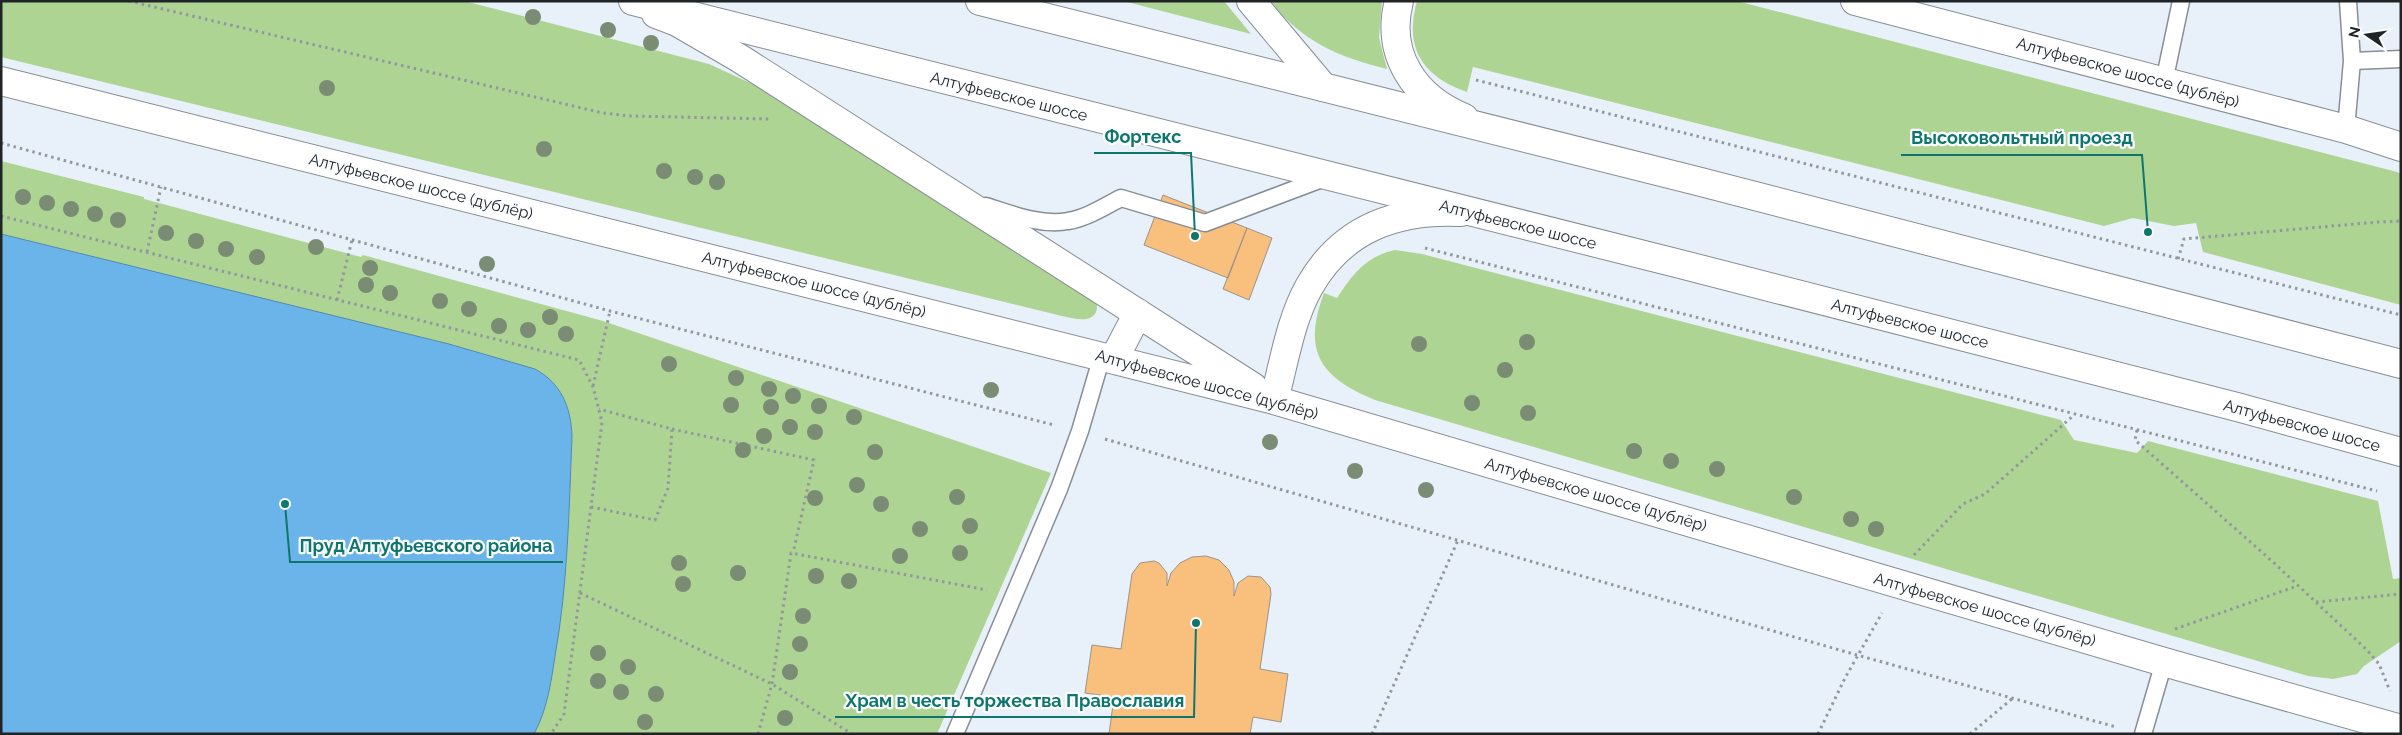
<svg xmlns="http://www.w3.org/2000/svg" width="2402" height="735" font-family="Raleway,sans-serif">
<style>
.green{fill:#aed493}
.water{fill:#6ab4ea;stroke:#5489b0}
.building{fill:#f9bf7c;stroke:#9b938b}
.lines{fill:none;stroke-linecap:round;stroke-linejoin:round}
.service-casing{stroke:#878e96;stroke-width:19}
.tertiary-casing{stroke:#878e96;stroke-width:30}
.secondary-casing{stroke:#878e96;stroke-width:30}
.primary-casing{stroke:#878e96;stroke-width:30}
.path{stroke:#92989e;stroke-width:3;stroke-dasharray:2.5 4;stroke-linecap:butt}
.service{stroke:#fff;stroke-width:16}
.tertiary{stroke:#fff;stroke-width:28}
.secondary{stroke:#fff;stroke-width:28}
.primary{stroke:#fff;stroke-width:28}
.tree{fill:#7b8c74}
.labels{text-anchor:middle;stroke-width:4.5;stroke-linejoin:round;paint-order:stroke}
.street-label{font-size:16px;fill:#212427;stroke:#fbfcfe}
.leader{fill:none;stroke:#0f766e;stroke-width:2}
.callout-dot{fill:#0f766e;stroke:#fbfcfe;stroke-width:2}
.callout-label{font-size:18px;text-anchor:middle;font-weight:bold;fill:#0f766e;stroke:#fbfcfe;stroke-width:4.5;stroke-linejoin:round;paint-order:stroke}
</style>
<rect width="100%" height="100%" fill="#e8f0f9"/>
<path class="green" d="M1,1H464L709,64L761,88L1091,299L1097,305C1098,325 1074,319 1062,316L1,57Z
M1123,1H1224L1251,34Z
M1271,1H1382L1379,38L1387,69C1341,58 1300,41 1271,1Z
M1417,1H1737L2397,172L2401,174V305L2203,252L2196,223L2174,226L2133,218L2104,226L1473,67L1467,92C1422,76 1404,48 1417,1Z
M1,161L144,197V199L361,257L363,255L603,321L1051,473L937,734H1Z
M1395,250L1422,254L2061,420L2074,440L2137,453L2148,441L2378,501L2393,579L2401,578V641L2364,666L2357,674L2333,679L2308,676L1375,400C1320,377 1302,352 1324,293L1337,298C1352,275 1366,256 1395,250Z"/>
<path class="water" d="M1,234L449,344L535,369C561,383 571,407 572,436C569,509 568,584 555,656C551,683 547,710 534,734H1Z"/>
<path class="building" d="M1163,195L1247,228L1228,278L1144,245Z
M1247,228L1272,238L1249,300L1223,289Z
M1206,556L1219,560L1229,570L1234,582V596L1238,583L1248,576L1261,577L1270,587L1271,594L1260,669L1288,674L1281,722L1253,717L1250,734H1109L1114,697L1085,693L1092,645L1121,649L1132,574L1140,563L1154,561L1159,563L1167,573V586L1171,573L1180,563L1192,557Z"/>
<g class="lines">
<g class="service-casing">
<path id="service" d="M2352,61L2401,59
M2164,82L2181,1
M2346,129L2352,61L2348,1
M986,206C1011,214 1041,226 1068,221C1087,218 1105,206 1121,198L1205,223L1327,177
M955,734L1059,489L1080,431L1102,356
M2143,734L2164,662"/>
</g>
<g class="tertiary-casing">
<path id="tertiary" d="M1399,1C1385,55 1415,98 1464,118
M1855,1L2346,129L2401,147
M656,14L677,22L739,58L1253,387
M1,81L1274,400L2164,662L2401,729
M1114,359L1138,313
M1274,400C1284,363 1290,321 1309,287C1342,228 1397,209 1461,212"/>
</g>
<g class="secondary-casing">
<path id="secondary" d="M1251,1L1323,87"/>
</g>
<g class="primary-casing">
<path id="primary" d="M633,1L1680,264L2237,407L2401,452
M980,1L1701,182L2401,364"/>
</g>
<path class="path" d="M129,1L603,113L630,116L770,119
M1476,80L2401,315
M1,143L610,311L1054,425
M1,216L579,360L593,387L602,422L564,714L551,734
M1425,248L2377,491
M147,252L161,187
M2178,259L2184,239L2378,222L2401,221
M337,300L352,240
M593,386L610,311
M672,429L814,460L793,553
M2137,430L2135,440L2273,562L2367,650L2379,664L2390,691
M1105,439L1857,655L2116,727
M591,507L655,520L668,488L672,429L599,409
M1914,555L1963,504L1985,494L2074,415
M580,593L772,684L852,734
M2316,602L2401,594
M2175,629L2297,586
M758,734L772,684L791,553L987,590
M1372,734L1458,540
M1818,734L1845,678L1882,613
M1970,734L2013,698"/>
<use href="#service" class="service"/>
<use href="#tertiary" class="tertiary"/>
<use href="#secondary" class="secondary"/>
<use href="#primary" class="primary"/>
</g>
<g class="tree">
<circle cx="533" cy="17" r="8"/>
<circle cx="608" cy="30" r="8"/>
<circle cx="651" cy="43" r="8"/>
<circle cx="327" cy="88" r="8"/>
<circle cx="544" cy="149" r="8"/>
<circle cx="664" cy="171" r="8"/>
<circle cx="695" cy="177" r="8"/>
<circle cx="717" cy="182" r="8"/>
<circle cx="23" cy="197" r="8"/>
<circle cx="47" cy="203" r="8"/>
<circle cx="71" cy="209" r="8"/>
<circle cx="95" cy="214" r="8"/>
<circle cx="118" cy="220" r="8"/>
<circle cx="166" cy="233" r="8"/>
<circle cx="196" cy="241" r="8"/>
<circle cx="316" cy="247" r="8"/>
<circle cx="226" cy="249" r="8"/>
<circle cx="257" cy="257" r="8"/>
<circle cx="487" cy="264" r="8"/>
<circle cx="370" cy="268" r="8"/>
<circle cx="366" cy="285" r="8"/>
<circle cx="390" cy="293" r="8"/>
<circle cx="440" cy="301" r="8"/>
<circle cx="469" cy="309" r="8"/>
<circle cx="550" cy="317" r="8"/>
<circle cx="499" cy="326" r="8"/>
<circle cx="528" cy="330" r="8"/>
<circle cx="566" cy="334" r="8"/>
<circle cx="1527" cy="342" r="8"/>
<circle cx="1419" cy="344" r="8"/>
<circle cx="669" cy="364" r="8"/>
<circle cx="1505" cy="370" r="8"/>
<circle cx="736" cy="378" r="8"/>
<circle cx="769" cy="389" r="8"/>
<circle cx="991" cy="390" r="8"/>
<circle cx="793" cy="396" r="8"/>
<circle cx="1472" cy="403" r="8"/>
<circle cx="731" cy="405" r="8"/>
<circle cx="819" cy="406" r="8"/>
<circle cx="771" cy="407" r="8"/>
<circle cx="1528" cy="413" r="8"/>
<circle cx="854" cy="417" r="8"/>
<circle cx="790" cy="427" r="8"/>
<circle cx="815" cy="432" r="8"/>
<circle cx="764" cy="436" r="8"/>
<circle cx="1270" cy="442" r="8"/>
<circle cx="743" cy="450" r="8"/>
<circle cx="1634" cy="451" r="8"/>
<circle cx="875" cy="452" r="8"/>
<circle cx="1671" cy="461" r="8"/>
<circle cx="1717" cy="469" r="8"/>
<circle cx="1355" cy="471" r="8"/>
<circle cx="857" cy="485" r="8"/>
<circle cx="1426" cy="490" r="8"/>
<circle cx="957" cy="497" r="8"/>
<circle cx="1794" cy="497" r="8"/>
<circle cx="815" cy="498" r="8"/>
<circle cx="881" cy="504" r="8"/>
<circle cx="1851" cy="519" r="8"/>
<circle cx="970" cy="526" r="8"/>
<circle cx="920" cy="529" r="8"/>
<circle cx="1876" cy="529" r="8"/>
<circle cx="960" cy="553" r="8"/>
<circle cx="900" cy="556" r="8"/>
<circle cx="679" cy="563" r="8"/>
<circle cx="738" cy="573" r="8"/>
<circle cx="816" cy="576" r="8"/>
<circle cx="849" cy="581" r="8"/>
<circle cx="683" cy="584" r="8"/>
<circle cx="803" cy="616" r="8"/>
<circle cx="800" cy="644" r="8"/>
<circle cx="598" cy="653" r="8"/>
<circle cx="628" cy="667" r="8"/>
<circle cx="790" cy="672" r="8"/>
<circle cx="598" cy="681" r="8"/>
<circle cx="621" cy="692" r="8"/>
<circle cx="656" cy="694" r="8"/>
<circle cx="785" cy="718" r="8"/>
<circle cx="645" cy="722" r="8"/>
</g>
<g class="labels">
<g class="street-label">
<text transform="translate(2128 72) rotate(15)" y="6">Алтуфьевское шоссе (дублёр)</text>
<text transform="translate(1009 96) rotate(14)" y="6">Алтуфьевское шоссе</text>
<text transform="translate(421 186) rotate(14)" y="6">Алтуфьевское шоссе (дублёр)</text>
<text transform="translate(1518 224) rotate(14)" y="6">Алтуфьевское шоссе</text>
<text transform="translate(814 284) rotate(14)" y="6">Алтуфьевское шоссе (дублёр)</text>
<text transform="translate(1910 323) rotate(14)" y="6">Алтуфьевское шоссе</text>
<text transform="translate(1207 384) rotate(15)" y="6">Алтуфьевское шоссе (дублёр)</text>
<text transform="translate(2302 425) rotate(15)" y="6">Алтуфьевское шоссе</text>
<text transform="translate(1596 494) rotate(16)" y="6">Алтуфьевское шоссе (дублёр)</text>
<text transform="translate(1985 609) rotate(16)" y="6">Алтуфьевское шоссе (дублёр)</text>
</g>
</g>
<path class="leader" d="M1195 236L1191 153H1094M2148 232L2142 155H1901M285 504L290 562H563M1196 623L1194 717H835"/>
<g class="callout-dot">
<circle cx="1195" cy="236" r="5"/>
<circle cx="2148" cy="232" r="5"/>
<circle cx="285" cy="504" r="5"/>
<circle cx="1196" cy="623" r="5"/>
</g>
<g class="callout-label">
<text x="1143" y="143">Фортекс</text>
<text x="2022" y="144">Высоковольтный проезд</text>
<text x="426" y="552">Пруд Алтуфьевского района</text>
<text x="1015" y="707">Храм в честь торжества Православия</text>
</g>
<rect width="2402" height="735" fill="none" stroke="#212427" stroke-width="5"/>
<g transform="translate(2367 35) rotate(283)" stroke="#fbfcfe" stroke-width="4" paint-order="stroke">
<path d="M0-4L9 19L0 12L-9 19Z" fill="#212427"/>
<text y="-8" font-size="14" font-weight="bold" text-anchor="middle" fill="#212427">N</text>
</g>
</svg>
